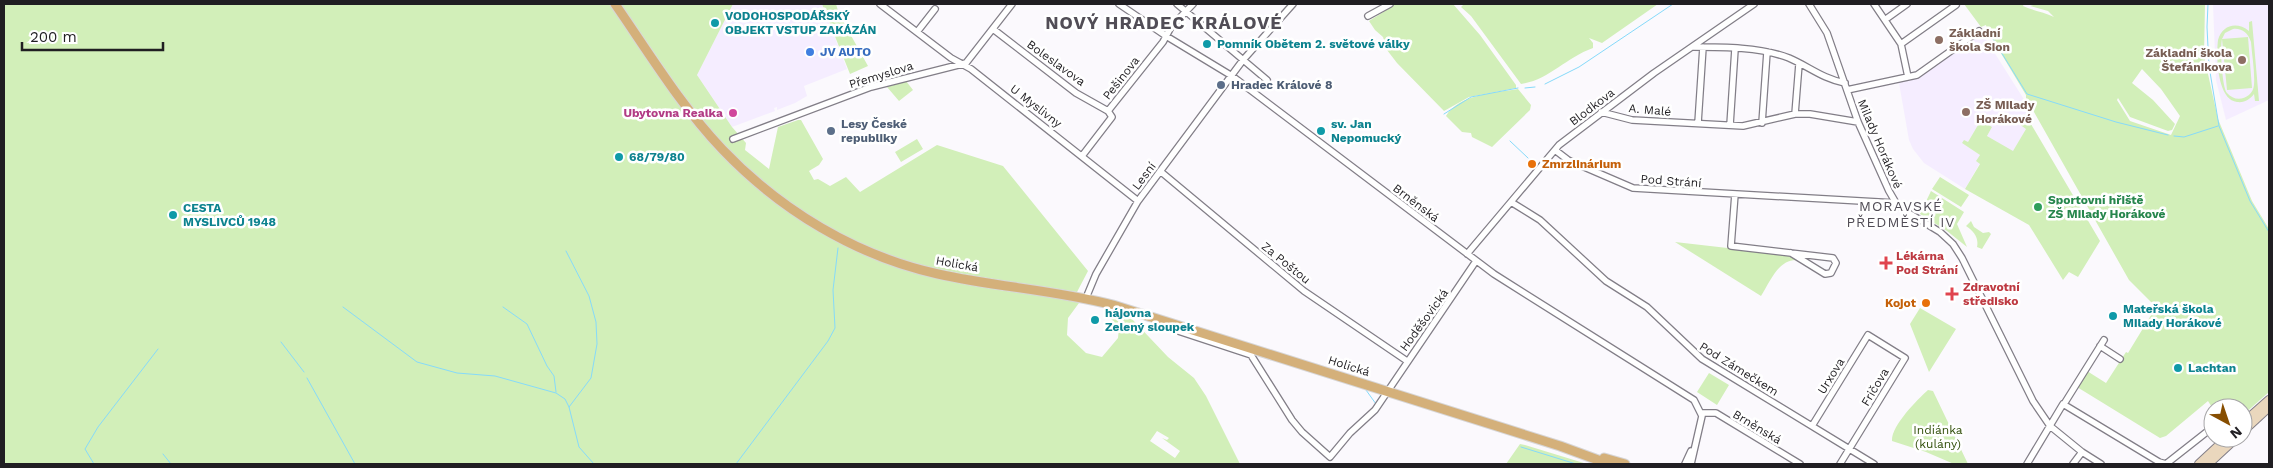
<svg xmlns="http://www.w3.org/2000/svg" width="2273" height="468" font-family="'Work Sans',sans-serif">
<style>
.built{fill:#f5edff}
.green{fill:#d2efb9;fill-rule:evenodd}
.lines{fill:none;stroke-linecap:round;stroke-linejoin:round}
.stream{stroke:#86dafa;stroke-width:1}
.street-casing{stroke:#827e87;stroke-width:8}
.secondary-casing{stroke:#827e87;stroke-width:10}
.primary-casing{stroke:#d7d6d7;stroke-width:11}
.street{stroke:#fff;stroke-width:5.5}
.secondary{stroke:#ead7bd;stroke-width:8}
.primary{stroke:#d4b07a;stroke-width:9}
.culture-dot{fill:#0f9aa8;stroke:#fff;stroke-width:2}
.education-dot{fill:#8d6e63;stroke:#fff;stroke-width:2}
.shop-dot{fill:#3f7fe0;stroke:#fff;stroke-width:2}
.service-dot{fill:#5c6f8a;stroke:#fff;stroke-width:2}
.hotel-dot{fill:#d1479c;stroke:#fff;stroke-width:2}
.food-dot{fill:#e8710a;stroke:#fff;stroke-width:2}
.leisure-dot{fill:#2e9e5b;stroke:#fff;stroke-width:2}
.health-dot{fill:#e0444e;stroke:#fff;stroke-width:2}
.labels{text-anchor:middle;stroke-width:5;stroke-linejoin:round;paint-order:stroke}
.culture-label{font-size:12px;font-weight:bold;fill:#0d838f;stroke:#fff;text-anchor:start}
.education-label{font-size:12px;font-weight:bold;fill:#785e54;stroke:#fff;text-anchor:start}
.shop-label{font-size:12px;font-weight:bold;fill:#366cbe;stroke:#fff;text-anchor:start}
.street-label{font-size:12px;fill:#201e22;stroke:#fff}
.service-label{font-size:12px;font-weight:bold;fill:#4e5e75;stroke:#fff;text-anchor:start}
.hotel-label{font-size:12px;font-weight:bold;fill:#b23c85;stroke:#fff;text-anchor:end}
.food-label{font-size:12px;font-weight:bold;fill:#c56008;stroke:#fff;text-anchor:start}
.leisure-label{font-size:12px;font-weight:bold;fill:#27864d;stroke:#fff;text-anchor:start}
.health-label{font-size:12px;font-weight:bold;fill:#be3a42;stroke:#fff;text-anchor:start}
.park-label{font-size:12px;fill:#33500c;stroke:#fff}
.neighbourhood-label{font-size:14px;letter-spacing:1px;fill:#514d56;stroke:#fff}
.district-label{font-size:18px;font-weight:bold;letter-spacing:1px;fill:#514d56;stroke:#fff}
</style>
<rect width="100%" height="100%" fill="#fbf9fd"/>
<path class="built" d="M733,4H822L847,69L804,86L807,96L795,103L777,110V107L774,108L775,111L732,127L697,75Z
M2213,4H2269V100L2226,120L2216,80Z
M1982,33L2030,109L2025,114L2026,129L2013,152L1987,136L1992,127L1982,120L1968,142L1962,143L1980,155V163L1965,189L1924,163L1913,149L1909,140L1899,83L1920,75Z"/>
<path class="green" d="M4,4H609C644,53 677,109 719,153C777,213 848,255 929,276C976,289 1029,293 1078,301L1079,303L1068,318L1067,335L1086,353L1102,357L1118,338L1119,327L1110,318L1113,312L1131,318L1168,357L1194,378L1206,396L1240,464H4ZM1157,431L1169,438L1167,440L1162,438L1180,451L1175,458L1150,441Z
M621,4H733L697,75L732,127L746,143L745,150L769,169L778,127L798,120H801L823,159L819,165L809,171L814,180L818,179L830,186L846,177L860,192L937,145L1003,166L1088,271L1077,292C1032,284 985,279 939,269C858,252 783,206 726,147C686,104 654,51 621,4Z
M822,4H836L839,14L868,66L850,74Z
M1396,4H1453L1480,35L1516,85V88L1469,97L1444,111L1397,63L1387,50L1383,37L1375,30L1369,21Z
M1464,4H1658L1602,43L1589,38L1593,43V48C1565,58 1549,80 1521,84L1471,16L1461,7Z
M1964,4H2024L2023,6C2034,11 2044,12 2054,17L2048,11L2030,6L2037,4H2205L2204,56L2218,119L2252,201L2269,229V392L2243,415V408L2213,409L2208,401L2166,436L2160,438L2077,387L2087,371L2106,383L2126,352L2128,353L2156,307L2129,280L2026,98V95L1987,30L1986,25L1981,27ZM2142,69L2161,89L2180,116L2171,135L2130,121L2117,100L2118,98L2130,117L2168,131L2172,130L2175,124L2153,100L2132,83Z
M2252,21L2259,101H2255L2254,94C2250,99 2245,103 2237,102C2217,100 2216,56 2218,40C2222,25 2237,21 2249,31V22ZM2233,29C2242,28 2248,33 2251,42C2252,56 2255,72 2254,85C2253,98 2236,104 2227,93C2222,87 2220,48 2222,39L2227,90L2252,88L2248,37L2222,39L2225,33Z
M906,81L913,90L899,101L887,87Z
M1518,89L1531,105L1530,110L1492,147L1472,137L1471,133L1462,132L1446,116C1459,94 1495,93 1518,89Z
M2025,114L2100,241L2078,277L2069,272L2063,280L2029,225L1965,189L1980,164L1976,161L1980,155L1962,143L1964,140L1968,142L1981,120L1992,127L1987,136L2013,151L2026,129L2019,124Z
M917,139L923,149L901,162L895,152Z
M1940,177L1969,195L1961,207L1932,189Z
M1931,191L1964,212L1957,224L1967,247L1947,231L1920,214Z
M1971,221L1974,227L1983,233L1989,232L1991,234L1982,249L1977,247C1979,238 1974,231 1966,226Z
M1675,242L1788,255L1796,260C1778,260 1770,282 1761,296Z
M1920,308L1956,329L1929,372L1910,324Z
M1709,373L1729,385L1717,405L1697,392Z
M1928,390L1933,391L1968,464H1954L1926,452L1892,441C1891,426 1917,400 1928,390Z
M1520,444L1525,445L1587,464H1506Z"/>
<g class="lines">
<path class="stream" d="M2208,4L2207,27L2209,67
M1990,34L2027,94L2116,122L2168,135
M2210,72L2219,126L2250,201L2269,232
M1545,84L1579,67L1673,4
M1525,88L1535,87
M1444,114L1471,97L1518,88
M2174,136L2184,137L2218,126
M1510,141L1528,158
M566,251L589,296L596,322L597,344L591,378L569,407L579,447L594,464
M343,307L417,362L457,373L495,376L556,393L565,399L569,407
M503,307L527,324L547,366L554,376L556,392
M281,342L304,372
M307,378L355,464
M1366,390L1376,404
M1521,447L1576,464
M163,454L171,464
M94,464L85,449L98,427L158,349
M736,464L828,341L835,328L833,290L838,248"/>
<g class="street-casing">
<path id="street" d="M880,4L951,58L971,69L1138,201
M1119,4L1166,36L1232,76L1494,274L1694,400L1702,416L1691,464
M1177,4L1267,80
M1809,4L1827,33L1858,122L1889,191L1896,203L1907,212L1940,232L1953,244L1962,258L2033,401L2050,426L2082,452L2101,464
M1874,4L1901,44L1908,77
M1368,16L1390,4
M1886,19L1907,4
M993,29L1076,93L1108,111
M917,32L935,9
M1901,44L1956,5
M1693,47C1724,47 1760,47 1789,58C1808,66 1823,79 1845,83
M1847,90L1917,75L1979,31
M1108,111L1163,42L1171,27L1193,4
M1601,112L1632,120L1743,126L1795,114H1810L1858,122
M1795,114L1799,64
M1698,123L1703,47
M1762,123L1767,52
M1730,125L1735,49
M733,139L871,87L966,63L1012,4
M1555,150L1568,160L1633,188L1896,203
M1082,156L1112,117L1108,111
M1160,171L1304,291L1407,361
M1735,194L1731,246L1833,258L1836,263L1831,273L1825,274L1791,253
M1511,202L1540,220L1606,281L1647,307L1702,359L1874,464
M1467,254L1559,145L1654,73L1754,4
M1086,298L1096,274L1138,201L1243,60L1293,4
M1170,322L1169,328L1251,355L1292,420L1302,432L1330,457L1350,433L1375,410L1476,261
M2100,346L2120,359
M2064,404L2104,340
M1702,413H1716L1800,464
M1812,426L1868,335L1905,358L1840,464
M1685,464L1691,451
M2027,464L2063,404L2159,462L2166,464L2213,427
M2073,464L2082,452"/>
</g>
<g class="secondary-casing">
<path id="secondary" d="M2243,423L2269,400
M2243,431L2269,407
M2199,464L2227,438
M2208,464L2236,438"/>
</g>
<g class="primary-casing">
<path id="primary" d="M615,4C649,53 681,106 722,149C780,210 856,256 938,274C996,287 1055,290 1113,305L1560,446L1609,464
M1604,458L1625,464"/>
</g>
<use href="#street" class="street"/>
<use href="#secondary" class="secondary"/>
<use href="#primary" class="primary"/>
</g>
<g class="culture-dot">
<circle cx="715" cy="23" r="5"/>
<circle cx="1207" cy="44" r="5"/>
<circle cx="1321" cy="131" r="5"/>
<circle cx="619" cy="157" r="5"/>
<circle cx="173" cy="215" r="5"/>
<circle cx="2113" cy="316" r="5"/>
<circle cx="1095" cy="320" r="5"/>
<circle cx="2178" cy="368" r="5"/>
</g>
<g class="education-dot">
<circle cx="1939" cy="40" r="5"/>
<circle cx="2242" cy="60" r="5"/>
<circle cx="1966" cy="112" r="5"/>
</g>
<circle class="shop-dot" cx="810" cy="52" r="5"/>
<g class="service-dot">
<circle cx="1221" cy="85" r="5"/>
<circle cx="831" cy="131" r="5"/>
</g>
<circle class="hotel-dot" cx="733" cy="113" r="5"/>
<g class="food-dot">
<circle cx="1532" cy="164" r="5"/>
<circle cx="1926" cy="303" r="5"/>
</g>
<circle class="leisure-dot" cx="2038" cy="207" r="5"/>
<g class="health-dot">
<path d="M1883.5 255.5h5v5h5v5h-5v5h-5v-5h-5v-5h5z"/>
<path d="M1949.5 286.5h5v5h5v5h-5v5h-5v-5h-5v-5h5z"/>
</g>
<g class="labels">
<g class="culture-label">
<text x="725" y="20">VODOHOSPODÁŘSKÝ<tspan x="725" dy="14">OBJEKT VSTUP ZAKÁZÁN</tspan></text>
<text x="1217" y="48">Pomník Obětem 2. světové války</text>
<text x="1331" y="128">sv. Jan<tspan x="1331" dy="14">Nepomucký</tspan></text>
<text x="629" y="161">68/79/80</text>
<text x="183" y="212">CESTA<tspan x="183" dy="14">MYSLIVCŮ 1948</tspan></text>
<text x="2123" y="313">Mateřská škola<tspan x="2123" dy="14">Milady Horákové</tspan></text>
<text x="1105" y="317">hájovna<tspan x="1105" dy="14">Zelený sloupek</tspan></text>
<text x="2188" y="372">Lachtan</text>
</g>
<g class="education-label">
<text x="1949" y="37">Základní<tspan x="1949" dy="14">škola Sion</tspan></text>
<text x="2232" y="57" text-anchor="end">Základní škola<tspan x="2232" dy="14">Štefánikova</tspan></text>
<text x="1976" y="109">ZŠ Milady<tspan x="1976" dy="14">Horákové</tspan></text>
</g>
<g class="shop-label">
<text x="820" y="56">JV AUTO</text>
</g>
<g class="street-label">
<text transform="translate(1056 63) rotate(36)" y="4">Boleslavova</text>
<text transform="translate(881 75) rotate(-17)" y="4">Přemyslova</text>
<text transform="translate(1121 78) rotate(-52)" y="4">Pešinova</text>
<text transform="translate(1036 106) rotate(38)" y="4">U Myslivny</text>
<text transform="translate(1592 107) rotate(-37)" y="4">Blodkova</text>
<text transform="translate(1650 110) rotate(5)" y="4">A. Malé</text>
<text transform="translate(1880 144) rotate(67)" y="4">Milady Horákové</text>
<text transform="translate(1144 176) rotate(-53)" y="4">Lesní</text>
<text transform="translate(1671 181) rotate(4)" y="4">Pod Strání</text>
<text transform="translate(1416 203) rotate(37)" y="4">Brněnská</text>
<text transform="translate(1286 263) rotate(39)" y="4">Za Poštou</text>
<text transform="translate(957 264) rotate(10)" y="4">Holická</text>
<text transform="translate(1424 320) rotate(-54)" y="4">Hoděšovická</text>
<text transform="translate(1349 366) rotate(18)" y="4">Holická</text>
<text transform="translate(1739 369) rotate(32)" y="4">Pod Zámečkem</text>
<text transform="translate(1831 376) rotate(-58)" y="4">Urxova</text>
<text transform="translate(1875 387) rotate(-59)" y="4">Fričova</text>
<text transform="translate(1757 427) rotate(31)" y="4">Brněnská</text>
</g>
<g class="service-label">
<text x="1231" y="89">Hradec Králové 8</text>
<text x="841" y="128">Lesy České<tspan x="841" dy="14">republiky</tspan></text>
</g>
<g class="hotel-label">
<text x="723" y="117">Ubytovna Realka</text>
</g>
<g class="food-label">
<text x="1542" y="168">Zmrzlinárium</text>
<text x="1916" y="307" text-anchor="end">Kojot</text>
</g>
<g class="leisure-label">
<text x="2048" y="204">Sportovní hřiště<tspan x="2048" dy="14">ZŠ Milady Horákové</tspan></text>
</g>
<g class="health-label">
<text x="1896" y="260">Lékárna<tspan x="1896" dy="14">Pod Strání</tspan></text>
<text x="1963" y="291">Zdravotní<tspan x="1963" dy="14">středisko</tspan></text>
</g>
<g class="park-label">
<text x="1938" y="434">Indiánka<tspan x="1938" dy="14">(kulány)</tspan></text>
</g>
<g class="neighbourhood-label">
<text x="1901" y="211">MORAVSKÉ<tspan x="1901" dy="16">PŘEDMĚSTÍ IV</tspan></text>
</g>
<g class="district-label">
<text x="1164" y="29">NOVÝ HRADEC KRÁLOVÉ</text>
</g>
</g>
<rect width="2273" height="468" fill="none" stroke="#201e22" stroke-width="10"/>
<g transform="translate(2228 423) rotate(140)"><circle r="24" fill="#ffffff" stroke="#a6a5a7"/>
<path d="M0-4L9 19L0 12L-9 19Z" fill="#874e01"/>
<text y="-8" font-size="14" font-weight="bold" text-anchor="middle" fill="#201e22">N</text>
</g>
<path d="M22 42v8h141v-8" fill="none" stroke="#201e22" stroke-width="2.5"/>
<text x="30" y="42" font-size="15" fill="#201e22" stroke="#ffffff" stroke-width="4" paint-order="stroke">200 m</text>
</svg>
